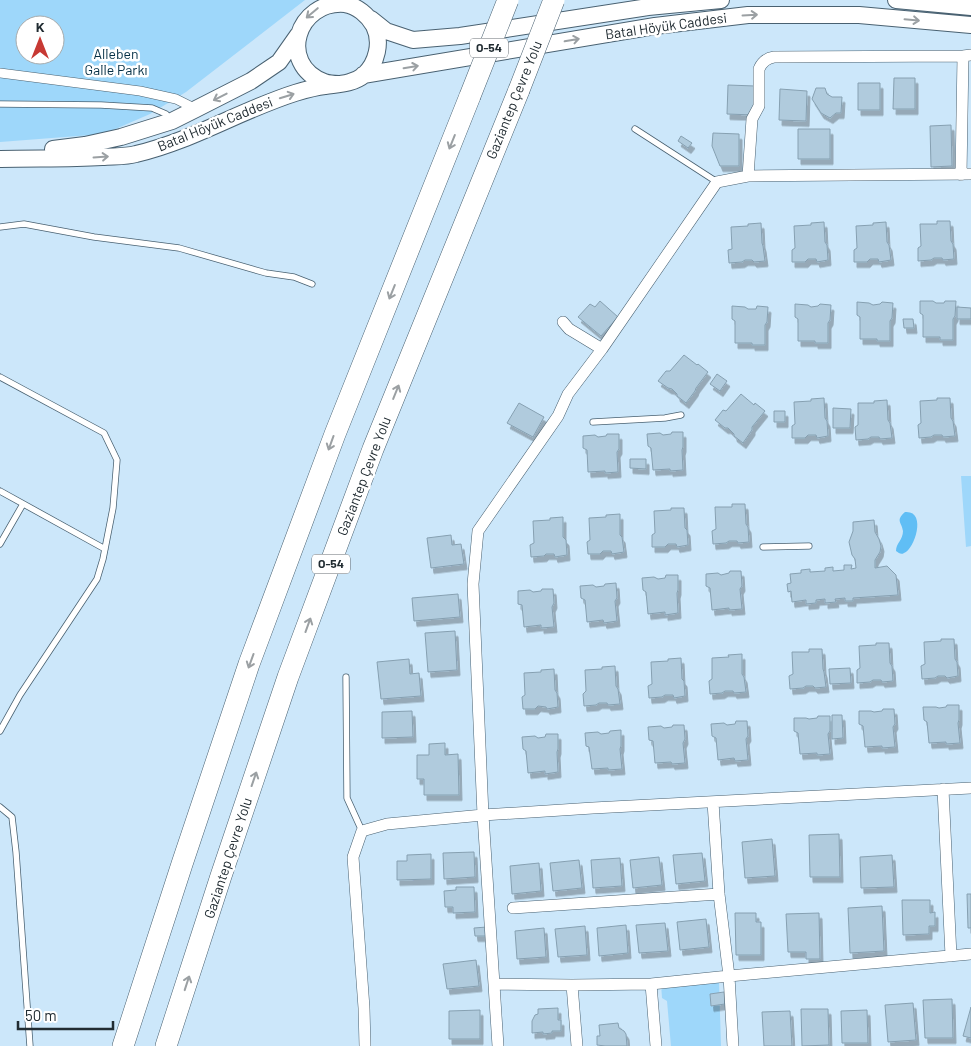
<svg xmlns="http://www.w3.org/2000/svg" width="971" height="1046" font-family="Barlow,sans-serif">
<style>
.green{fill:#9ed7fa;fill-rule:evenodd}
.water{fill:#60bef5}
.building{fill:#b0cbdd;stroke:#86a0b1;filter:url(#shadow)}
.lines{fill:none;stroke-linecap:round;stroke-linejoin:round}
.service-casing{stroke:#496171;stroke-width:7}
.pedestrian-casing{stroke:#496171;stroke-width:10}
.minor-casing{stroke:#496171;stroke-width:12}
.secondary-casing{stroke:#496171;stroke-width:18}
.motorway-casing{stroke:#496171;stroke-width:22}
.service{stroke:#fff;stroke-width:5.5}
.pedestrian{stroke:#fff;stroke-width:9}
.minor{stroke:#fff;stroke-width:11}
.secondary{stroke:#fff;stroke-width:16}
.motorway{stroke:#fff;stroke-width:21}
.motorway-bridge-casing{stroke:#496171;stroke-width:22;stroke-linecap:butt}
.motorway-bridge{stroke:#fff;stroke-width:21}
.oneway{stroke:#9ba0a3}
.labels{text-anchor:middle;stroke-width:5;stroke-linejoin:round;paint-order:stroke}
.shield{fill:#fff;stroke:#646b70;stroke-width:1}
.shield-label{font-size:12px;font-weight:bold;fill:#212c32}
.street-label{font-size:14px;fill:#212c32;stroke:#fff}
.park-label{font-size:14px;fill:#042f45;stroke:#fff}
</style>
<defs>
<filter id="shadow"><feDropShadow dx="3" dy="5.5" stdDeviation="0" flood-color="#0004"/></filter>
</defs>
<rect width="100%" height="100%" fill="#cce7fa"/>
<path class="green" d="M0,0H305L186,92L150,114L104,134L0,142ZM25,25H55V55H25Z
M961,476H971V546L966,547Z
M719,981L721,1046H671L667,1001L662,998L661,984Z"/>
<path class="water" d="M905,512C927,510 915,549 904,553C901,555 899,553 896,551C896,543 903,540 903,531C902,522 895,521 905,512Z"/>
<path class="building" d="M894,78H915V109H893Z
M858,83H880V110H858Z
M728,85L755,86L754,115L727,114Z
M816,88H825L827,94L832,97H842L841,113H836L830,118L821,113L812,99Z
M780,89L807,91L806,121L779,120Z
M951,125L952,166L931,167L930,126Z
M798,129H830V159H798Z
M713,133L739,134V166H720L712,146Z
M681,136L692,143L688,148L678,141Z
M937,221H950L951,241L953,244L954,259L943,260L942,258H934L931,260L918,261V248L921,246L920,224H937Z
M824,222L825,242L827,245L828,260L817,262L816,259H808L805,262H792V250L795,248L794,226L811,225V223Z
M886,222L887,242L889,245L891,260L879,262L878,259H870L867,262H854V250L857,248L856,226L873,225V223Z
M761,223L762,243L763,246L765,261L754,262L752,260H745L742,262L729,263L728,250L732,249L731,227L748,226V224Z
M600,301L618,317L601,336L578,317L590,304L595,307Z
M920,301H933L936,303H944L945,301H956L955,316L953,319V340H940V337H923V315L920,313Z
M857,302L869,303L873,305L880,304L882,302L893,303L892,318L890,321V341H877V339H860V317L857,315Z
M795,304L808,305L811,307L818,306L820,304L831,305L830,320L828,323V343H815V341H798V319L795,317Z
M732,306L745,307L748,309H756L757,306L768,307L767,322L765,325V345H752V343H735V321L732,319Z
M957,307L971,308V319H957Z
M903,319H913L914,328H904Z
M684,355L697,365L698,364L708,372L696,388L695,391L686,403L677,396V394L672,389L668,388L658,381L666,371H670Z
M717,374L727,381L720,391L710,384Z
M741,394L754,405L755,403L765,411L752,427V430L743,443L734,436V434L728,428H725L715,420L723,410L726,411Z
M824,398L825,418L827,421L828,436L817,438L816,435H808L805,438H792V426L795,424L794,402L811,401V399Z
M937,398H950L951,418L953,421L955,436L943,437L942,435H934L931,437L919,438L918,425L921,423L920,401L937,400Z
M887,400L888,420L890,423L892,438L880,439L879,437H871L868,439L856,440L855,427L858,425V403H874V401Z
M519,403L544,417L533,437L507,423Z
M833,408L851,409L850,428H833Z
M774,411H785V422H774Z
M672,432H683V447L682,450L683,470L670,471V469L653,470L651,448L648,446L647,434L660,433L663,435L671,434Z
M607,434H619V449L617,452L618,472L605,473V471L588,472L587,450L583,448V436L595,435L598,437L606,436Z
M630,459H646V469L630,468Z
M732,504H745L746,524L748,527L749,542L738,543L737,541H729L726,543L713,544L712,531L716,529L715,507H732Z
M671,508H684L685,528L687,530L688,545L677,547L676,544H668L665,547H652V535L655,533L654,511L671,510Z
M620,514V535L622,537L624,552L612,554L611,551H603L600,554H588L587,542L590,540L589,518L606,517V515Z
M563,517V537L566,540L567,555L555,557L554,554H546L544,556L531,557L530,545L534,543L533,521L550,520V518Z
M874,520L875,532L879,539L881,546L880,552L875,560V568L887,566L896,575L898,595L853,598V601H845V598L835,599L836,602L825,603V599L816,600V603L806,604V600L792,602L791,591L788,592L787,584L791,583L790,574L801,573V570L810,569V572L825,571V568L833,567V571L844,570V565H852L851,569L856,568L855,559L852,555L849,542L853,531V522Z
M451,535L452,545L461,544L464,564L431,568L427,538Z
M730,571H741L742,586L740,589L742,609L729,610V608L712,610L710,588L706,586V574L718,573L721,575L729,573Z
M666,575H678V590L677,593L678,613L665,615V612L648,614L646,592L643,590L642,578L654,577L658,579L665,578Z
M616,583L617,598L615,601L617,621L604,623L603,620L587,622L585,600L581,598L580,586L593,585L596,587L604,586L605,584Z
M542,589H553L554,603L552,607L554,627L541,628V625L524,627L522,605L518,604V591L530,590L533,592L541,591Z
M458,594L460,617L414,621L412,598Z
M455,631L457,670L428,672L425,633Z
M941,639H954L955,659L957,662L958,676L947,678L945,676H938L935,678L922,679L921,666L925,664L924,642L941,641Z
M876,643H889L890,663L892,666L893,681L882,682L881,680H873L870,682L857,683V670L860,668L859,646L876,645Z
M809,649H822L823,669L824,672L826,687L815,688L813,686H806L803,688L790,689L789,676L793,674L792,652H809Z
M742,654V674L744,677L746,692L734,693L733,691H725L722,693L710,694L709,681L712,679V658L729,657L728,655Z
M681,658L682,679L684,681L685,696L674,698L673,695H665L662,697L649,698L648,686L652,684L651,662L668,661V659Z
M409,659L410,674L419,673L421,696L381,699L377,662Z
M615,666L616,686L618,689L620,704L608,705L607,703H599L596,705L584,706L583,694L586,691L585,670L602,669V667Z
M850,668L851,683L830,684L829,669Z
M554,669L555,690L557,693L558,707L547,709L546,707L538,706L535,709H523L522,697L525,695L524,673L541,672V670Z
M947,705H959V720L958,723L960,743L946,744V742L929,743L927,722L924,720L923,707H936L939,708L946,707Z
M883,709H894L895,724L893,727L895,747L882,748V746L865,747L863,726L859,724V711H871L874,712L882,711Z
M412,711L413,737L382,738V712Z
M832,715H842L843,738L832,739Z
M818,716H830V731L828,734L830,754L817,755V753L800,754L798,733L794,731V718H806L809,719L817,718Z
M736,721H747L748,736L746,739L748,760L735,761L734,758L718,760L716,738L712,736L711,724L724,723L727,725L735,724Z
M673,725H684L685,739L683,743L685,763L672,764L671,762L655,763L653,741L649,740L648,727L661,726L664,728L672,727Z
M621,730V746L620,749L622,769L608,770V768L592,769L589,747L586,746L585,733L598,732L601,734L609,733L610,731Z
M546,734H558V749L557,752L558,772L545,774V771L528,773L526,751L523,749L522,737L535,736L538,738L545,737Z
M445,743V755L458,754L459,795H424V779H417V755H429V744Z
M839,834L840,877H810L809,835Z
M772,839L775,876L745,878L742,842Z
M474,852L475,877L444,879L443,853Z
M702,853L705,881L676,884L673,855Z
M431,854V879L397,880V861H407V855Z
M892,855L894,887L861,888L860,857Z
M659,857L662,885L633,888L630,860Z
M620,858L622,886L593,888L591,860Z
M579,860L582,888L553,891L550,863Z
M539,863L541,891L512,894L510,866Z
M456,887H474L475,912L453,913V907H445L444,891L456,890Z
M967,894H971V928H968Z
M902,900H930V913L935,912V926H929V934L903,935Z
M882,906L884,951L850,953L848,908Z
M735,913H756V922H761V955H736Z
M819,913L820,959H806V952H788L786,914Z
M706,919L709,947L680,950L677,922Z
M665,923L668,951L639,953L636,925Z
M626,925L628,953L599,956L597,928Z
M585,926L587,955L558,957L555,929Z
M487,927L488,936H475L474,928Z
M544,928L546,957L517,959L515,931Z
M476,960L479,986L447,989L443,964Z
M724,992L725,1004L711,1006L710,994Z
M952,999L953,1038H925L923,1000Z
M913,1003L916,1040L888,1042L885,1005Z
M971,1007V1038L963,1036Z
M558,1008V1020H561V1031H552V1033L543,1034V1032L532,1033V1021L535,1015L538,1014V1009Z
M801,1009H828L829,1045L802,1046Z
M480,1010V1039H449V1011Z
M867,1010L868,1043H842L841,1011Z
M790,1011L792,1046H764L762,1012Z
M618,1023L619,1028L624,1031L626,1034L627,1046H605L597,1045V1036H600L599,1025Z"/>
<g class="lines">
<g class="service-casing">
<path id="service" d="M0,104L101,105L152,108L166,114L170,119
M635,129L717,182
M0,227L24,224L94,237L179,248L266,273L294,277L312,284
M0,377L104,433L117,460L113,508L103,559L97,579L20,695L0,731
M593,422L665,418L681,415
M0,491L105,549
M0,544L23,504
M763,547L809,546
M346,677L347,798L362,831
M0,807L12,817L16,852L30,1046"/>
</g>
<g class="pedestrian-casing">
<path id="pedestrian" d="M0,73L140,91L176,99L196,109"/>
</g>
<g class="minor-casing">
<path id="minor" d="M961,175L963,56
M748,176L752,119L759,106V69C762,62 767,58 774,57L963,56L971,55
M563,322L569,329L602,349
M943,789L951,956
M713,802L719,894L729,976L733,1046
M513,908L719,894
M495,984L572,985L651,984L729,976L971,954
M651,984L656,1046
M572,985L577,1046
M365,1046L364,1008L353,857L362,831L387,824L483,815L593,808L971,788
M498,1046L483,815L473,584L478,531L558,416L568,394L602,349L717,182L748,176L971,174"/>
</g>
<g class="secondary-casing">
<path id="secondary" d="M896,0L971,7
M371,19L386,31L413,40L460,36L648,7L721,0
M363,75L655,26L748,15H859L971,25
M53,149L85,145L121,137L172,121L196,109L251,81L279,62L298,35
M0,159C34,158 68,159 102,157C113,156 126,157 136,154C192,141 241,110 295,93C305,90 315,87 325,86C338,84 353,84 364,75C377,63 382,42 374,26C368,15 357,6 345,4C297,0 277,64 324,82C329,84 334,84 339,84"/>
</g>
<g class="motorway-casing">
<path id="motorway" d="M123,1046L182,864L249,664L335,434L470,96
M166,1046L221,876L288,677L373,449L519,90"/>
</g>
<use href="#service" class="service"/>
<use href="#pedestrian" class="pedestrian"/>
<use href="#minor" class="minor"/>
<use href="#secondary" class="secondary"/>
<use href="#motorway" class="motorway"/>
<g class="motorway-bridge-casing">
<path id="motorway-bridge" d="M519,90L554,0
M470,96L508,0"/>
</g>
<use href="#motorway-bridge" class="motorway-bridge"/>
</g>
<defs><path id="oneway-shaft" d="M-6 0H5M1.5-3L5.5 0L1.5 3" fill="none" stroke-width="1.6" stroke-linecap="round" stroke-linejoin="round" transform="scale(1.25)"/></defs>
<g class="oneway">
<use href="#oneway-shaft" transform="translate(312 13) rotate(140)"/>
<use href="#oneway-shaft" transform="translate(750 15) rotate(-3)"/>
<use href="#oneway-shaft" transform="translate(912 20) rotate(5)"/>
<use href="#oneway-shaft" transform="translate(572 40) rotate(-10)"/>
<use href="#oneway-shaft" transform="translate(411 67) rotate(-9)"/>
<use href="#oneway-shaft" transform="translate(287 96) rotate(-17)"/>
<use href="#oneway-shaft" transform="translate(220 97) rotate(153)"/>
<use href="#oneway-shaft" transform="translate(452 142) rotate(112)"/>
<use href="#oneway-shaft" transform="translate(101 157) rotate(-4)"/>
<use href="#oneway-shaft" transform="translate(392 292) rotate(112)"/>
<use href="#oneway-shaft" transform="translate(396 392) rotate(-68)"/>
<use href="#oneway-shaft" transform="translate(331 443) rotate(110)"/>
<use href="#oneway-shaft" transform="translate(308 625) rotate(-70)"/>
<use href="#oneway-shaft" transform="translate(251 661) rotate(110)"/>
<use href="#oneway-shaft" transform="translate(254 779) rotate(-71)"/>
<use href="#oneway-shaft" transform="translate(187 983) rotate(-72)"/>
</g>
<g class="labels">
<g class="shield">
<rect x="470" y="38.5" width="38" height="19" rx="4"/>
<rect x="312" y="554.5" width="38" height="19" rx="4"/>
</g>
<g class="shield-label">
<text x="489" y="52">O-54</text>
<text x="331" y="568">O-54</text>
</g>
<g class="street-label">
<text transform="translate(666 26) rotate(-8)" y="5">Batal Höyük Caddesi</text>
<text transform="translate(514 100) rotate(-68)" y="5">Gaziantep Çevre Yolu</text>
<text transform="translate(215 124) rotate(-22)" y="5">Batal Höyük Caddesi</text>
<text transform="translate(364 476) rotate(-69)" y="5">Gaziantep Çevre Yolu</text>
<text transform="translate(228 858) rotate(-72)" y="5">Gaziantep Çevre Yolu</text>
</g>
<g class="park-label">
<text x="116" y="59">Alleben<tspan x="116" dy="16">Galle Parkı</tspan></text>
</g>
</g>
<g transform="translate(40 40)"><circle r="24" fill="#ffffff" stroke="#a6abad"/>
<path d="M0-4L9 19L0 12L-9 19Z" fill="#c73934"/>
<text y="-8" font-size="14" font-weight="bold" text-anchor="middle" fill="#212c32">K</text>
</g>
<path d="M18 1021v8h95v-8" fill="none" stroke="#212c32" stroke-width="2.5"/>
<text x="25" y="1021" font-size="15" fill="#212c32" stroke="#ffffff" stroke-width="4" paint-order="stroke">50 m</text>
</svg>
